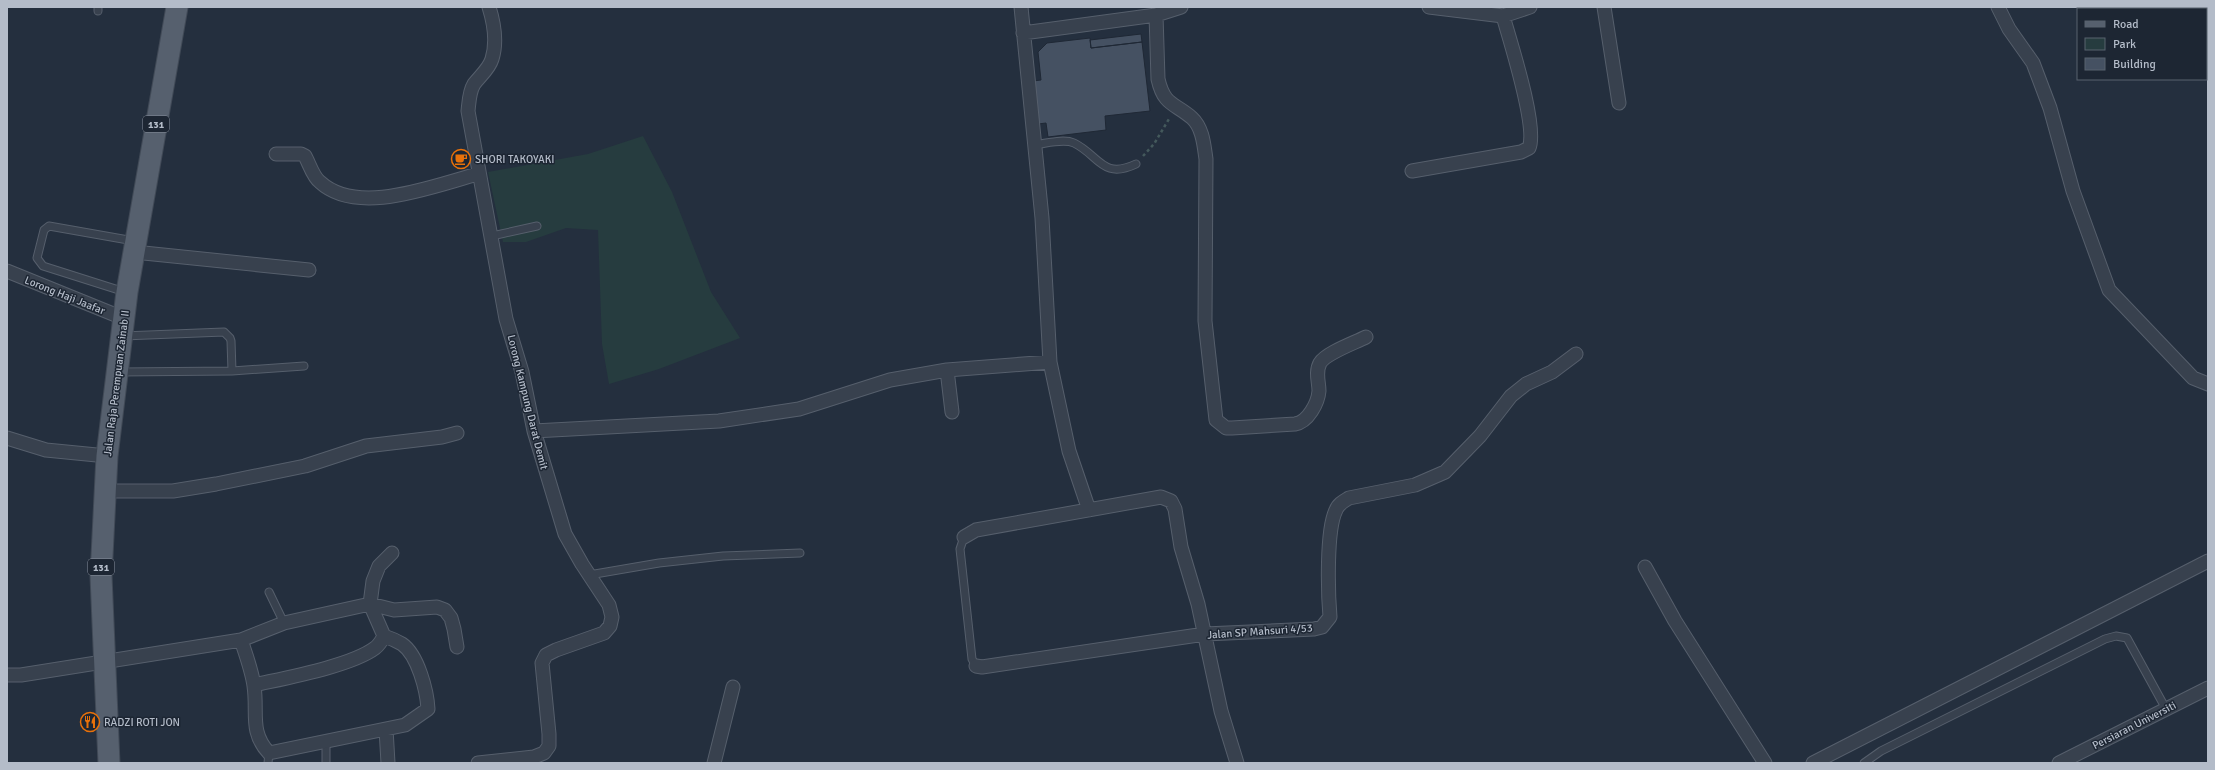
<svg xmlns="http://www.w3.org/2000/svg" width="2215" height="770" font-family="Signika,sans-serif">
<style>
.green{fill:#263c3f}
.building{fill:#455162;stroke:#1f2835}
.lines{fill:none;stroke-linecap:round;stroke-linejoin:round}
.lane-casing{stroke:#565f6c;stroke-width:9}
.street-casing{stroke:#565f6c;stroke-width:15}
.primary-casing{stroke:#414a57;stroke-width:23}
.path{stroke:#44595c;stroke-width:2.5;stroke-dasharray:3 3;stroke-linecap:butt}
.lane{stroke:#38414e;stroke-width:7}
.street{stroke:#38414e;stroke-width:13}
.primary{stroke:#56606e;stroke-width:21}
.labels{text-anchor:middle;stroke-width:3;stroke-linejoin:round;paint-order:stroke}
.shield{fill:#1d2633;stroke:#878f9c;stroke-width:1}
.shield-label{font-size:10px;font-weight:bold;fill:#b4bcc9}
.poi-label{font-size:11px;fill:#b4bcc9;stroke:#1d2633;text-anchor:start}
.street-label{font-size:11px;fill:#b4bcc9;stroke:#1d2633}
</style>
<rect width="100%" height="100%" fill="#242f3e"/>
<path class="green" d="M643,136L672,192L711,292L740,338L659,369L609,384L602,344L598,230L566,228L526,242H503L488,172L588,154Z"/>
<path class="building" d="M1141,34L1142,42L1091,48L1090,40Z
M1090,38L1091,48L1142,42L1150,111L1105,116L1106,130L1048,137L1046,123L1038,124L1033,81L1041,80L1038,52L1047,43Z"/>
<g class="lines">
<g class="lane-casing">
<path id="lane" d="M98,11V7
M1033,145C1045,144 1063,138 1074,143C1099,155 1102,180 1136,164
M492,236L537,226
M125,292L43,266L37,258L44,230L49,226L134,241
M123,336L224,332L230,338L231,341L232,371
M119,372L232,371L304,366
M964,537L960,549L972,659L976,666
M589,575L659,563L723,556L800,553
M269,592L284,623
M326,740V763
M268,763L269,753
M1864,763L1881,751L2105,639L2116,636L2127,638L2166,709"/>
</g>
<g class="street-casing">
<path id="street" d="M1021,7L1042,218L1050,362L1069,451L1089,510
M1429,7L1503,16L1530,7
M1604,7L1619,103
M1998,7L2009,29L2033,63L2050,108L2073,191L2109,290L2193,378L2208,384
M1156,15L1158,79C1164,106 1175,103 1192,118C1203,128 1204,146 1206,159L1205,321L1216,420L1226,428H1232L1295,424C1308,422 1318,403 1319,391C1319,382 1315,372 1320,363C1326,353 1354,343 1366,337
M1023,33L1156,15L1181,7
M276,154H301L305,156C309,163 313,177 320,182C358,217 435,185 478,174
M1412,171L1521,152L1529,148C1538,127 1510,41 1503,16
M134,252L309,270
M7,271L123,318
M947,370L952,412
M534,431L719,421L799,409L890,380L947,370L1050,362
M7,438L46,450L107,456
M105,491H173L216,484L305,466L366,446L442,437L457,433
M964,537L976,530L1161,497L1171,501L1175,509L1181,547L1198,604L1221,711L1237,763
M1645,567L1675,621L1765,763
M241,640C246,655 252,671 254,686C258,712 249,732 269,753L405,725L428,709C427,691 418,655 402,644C397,641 390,638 384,636
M976,666L982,667L1205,634L1314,629L1322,627L1330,617C1328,594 1326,530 1336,510C1338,504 1344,501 1349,498L1415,485L1445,472L1480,436L1511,396L1526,384L1552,372L1576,354
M7,675H21L241,640L284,623L370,604L394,610L437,607L445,610L451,618L454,629L457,647
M254,685C285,678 351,666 375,648C379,645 382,640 384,636L370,604L373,581L379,566L392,553
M386,729L388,763
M478,763L534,757L544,753L549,746V734L542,663L546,655L556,650L604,633L610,626L612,617L609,605L582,564L565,534L534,431L522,372L506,319L468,111C469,103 469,92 474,84C480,76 489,69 492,59C497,43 494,23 489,7
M714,763L733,687
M1813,763L2208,561
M2059,763L2208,688"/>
</g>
<g class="primary-casing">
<path id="primary" d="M109,763L101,576L107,456L127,292L177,7"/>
</g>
<path class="path" d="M1143,156L1154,144L1169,119"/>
<use href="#lane" class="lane"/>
<use href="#street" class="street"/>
<use href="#primary" class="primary"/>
</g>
<defs>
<g id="cafe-ring" transform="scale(1)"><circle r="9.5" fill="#1d2633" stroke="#e8710a" stroke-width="1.5"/><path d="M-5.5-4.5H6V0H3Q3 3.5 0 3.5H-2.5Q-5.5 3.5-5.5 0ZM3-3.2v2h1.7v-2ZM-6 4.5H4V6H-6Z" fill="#e8710a"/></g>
<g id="restaurant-ring" transform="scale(1)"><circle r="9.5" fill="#1d2633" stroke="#e8710a" stroke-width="1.5"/><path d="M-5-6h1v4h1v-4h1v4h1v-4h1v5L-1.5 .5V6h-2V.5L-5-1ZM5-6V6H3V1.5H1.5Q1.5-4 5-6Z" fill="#e8710a"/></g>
</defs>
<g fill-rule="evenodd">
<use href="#cafe-ring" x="461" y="159"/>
<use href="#restaurant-ring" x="90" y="722"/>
</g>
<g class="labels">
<g class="shield">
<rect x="143" y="116" width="26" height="16" rx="3"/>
<rect x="88" y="559" width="26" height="16" rx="3"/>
</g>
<g class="shield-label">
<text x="156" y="128">131</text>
<text x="101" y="571">131</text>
</g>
<g class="poi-label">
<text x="475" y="163">SHORI TAKOYAKI</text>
<text x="104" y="726">RADZI ROTI JON</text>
</g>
<g class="street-label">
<text transform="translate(65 295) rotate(22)" y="4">Lorong Haji Jaafar</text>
<text transform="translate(116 383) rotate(-83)" y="4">Jalan Raja Perempuan Zainab II</text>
<text transform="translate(528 402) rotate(76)" y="4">Lorong Kampung Darat Demit</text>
<text transform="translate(1260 631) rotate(-4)" y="4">Jalan SP Mahsuri 4/53</text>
<text transform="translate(2134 725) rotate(-27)" y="4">Persiaran Universiti</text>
</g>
</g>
<rect width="2215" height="770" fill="none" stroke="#b4bcc9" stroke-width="16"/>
<rect x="2077" y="8" width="130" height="72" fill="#1d2633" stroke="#59626f"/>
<rect x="2085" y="21" width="20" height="6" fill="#56606e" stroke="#59626f"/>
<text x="2113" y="28" font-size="12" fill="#b4bcc9">Road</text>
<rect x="2085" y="38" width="20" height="12" fill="#263c3f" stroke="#59626f"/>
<text x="2113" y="48" font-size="12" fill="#b4bcc9">Park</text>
<rect x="2085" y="58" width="20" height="12" fill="#455162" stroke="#59626f"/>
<text x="2113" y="68" font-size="12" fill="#b4bcc9">Building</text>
</svg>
